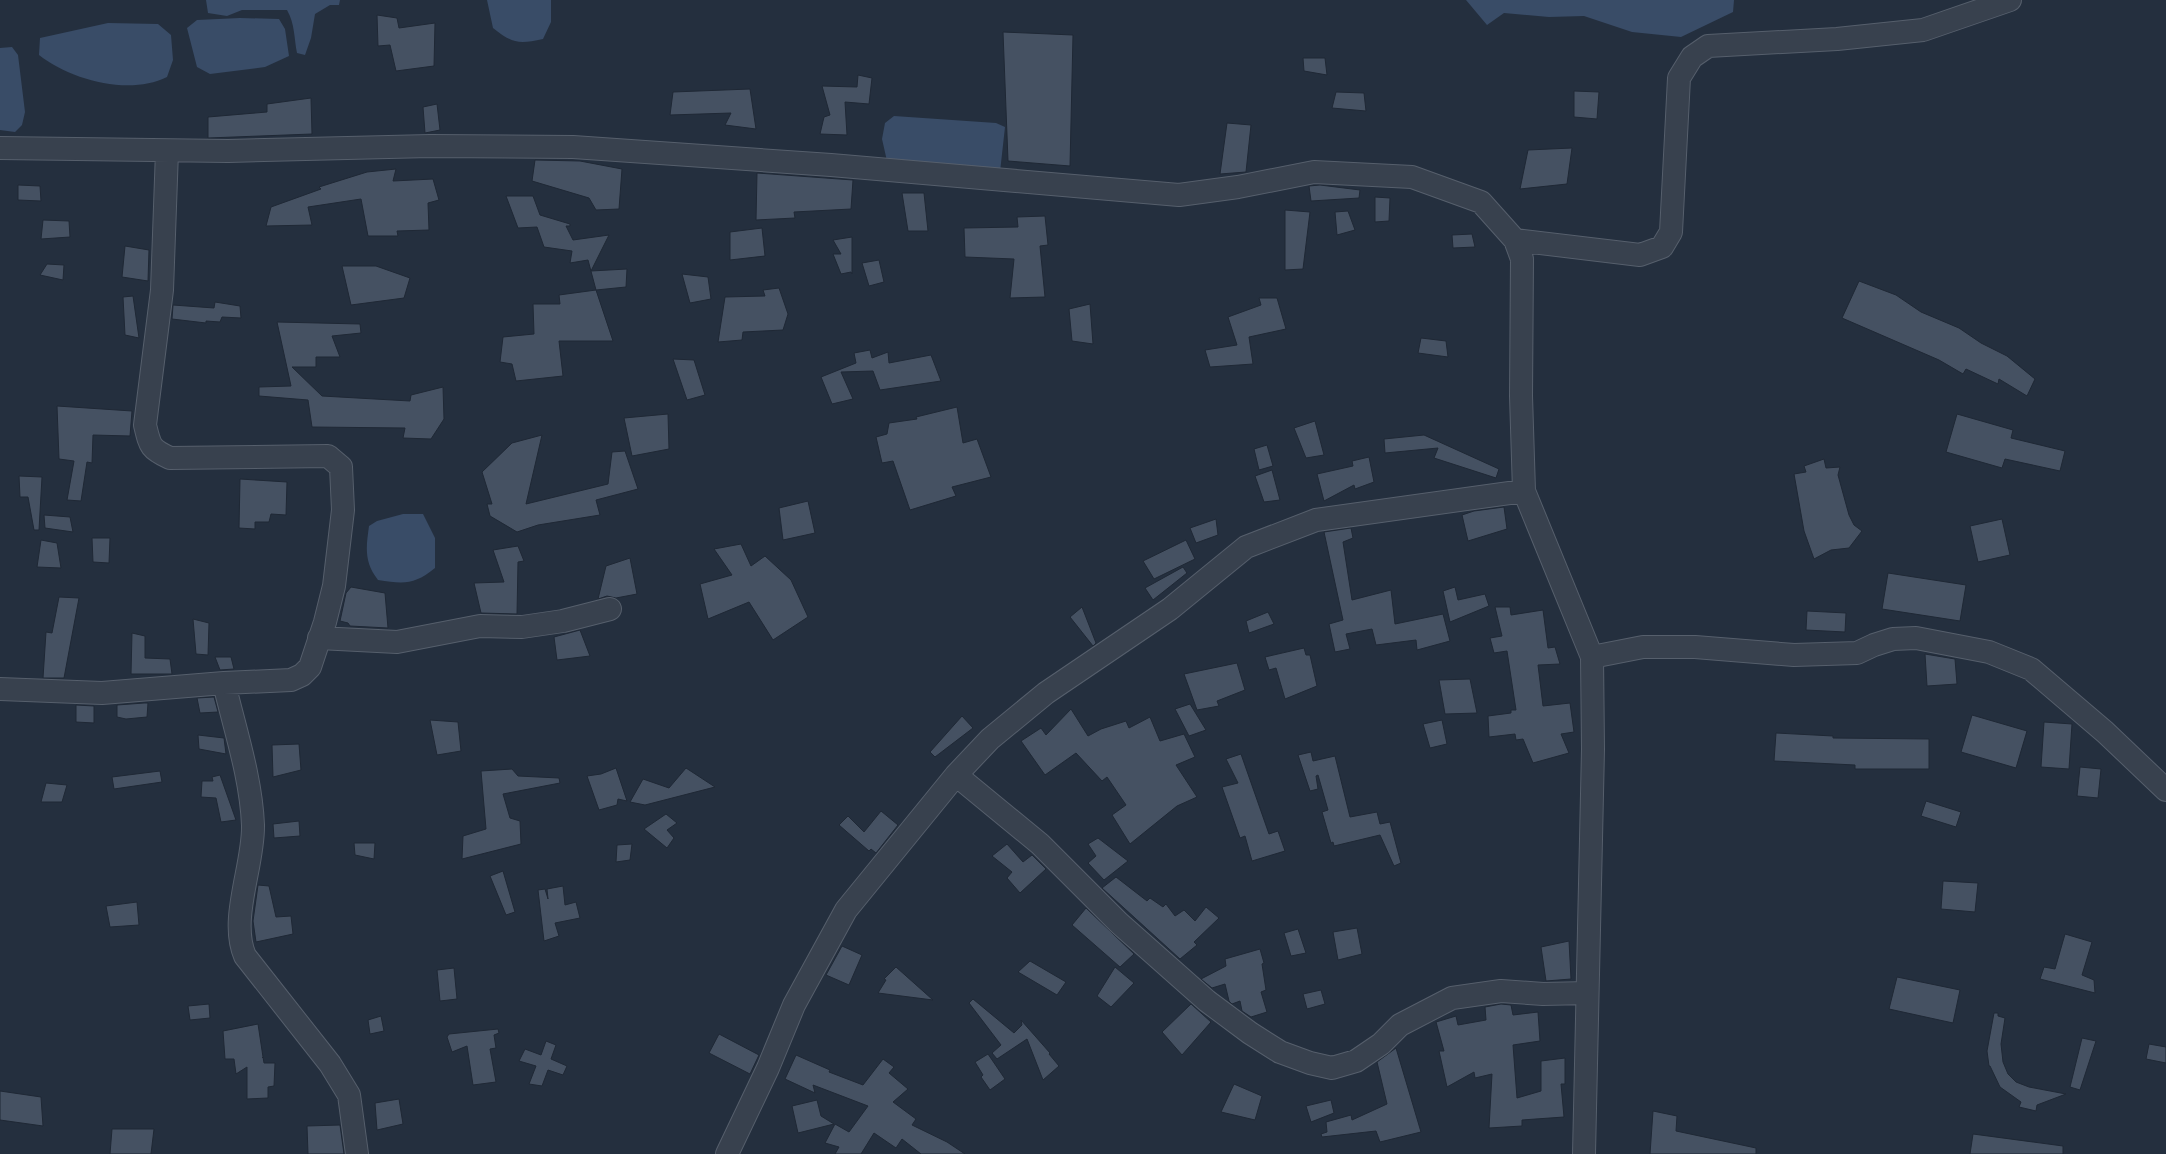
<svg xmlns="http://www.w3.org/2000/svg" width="2166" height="1154" font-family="Quicksand,sans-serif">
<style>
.water{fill:#394c67}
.building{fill:#455162;stroke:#1f2835}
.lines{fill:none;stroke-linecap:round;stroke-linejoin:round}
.minor-casing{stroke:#565f6c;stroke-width:24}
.minor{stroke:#38414e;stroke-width:22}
</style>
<rect width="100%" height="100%" fill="#242f3e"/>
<path class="water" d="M206,0H340L339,5H330L315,14L311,38L305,55L297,53C294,38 295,24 287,10H242L227,16L208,13Z
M487,0H551V22L543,39C519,44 513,44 493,28Z
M1466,0H1734L1733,12L1681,37L1632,32L1584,16L1549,17L1504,13L1487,25Z
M240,18L279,19L285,29L289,56L265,67L210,74L197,67L187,28L197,20Z
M108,23L158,24L171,35L173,60L167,77C129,96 71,80 39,55L40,38Z
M12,47L18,55L25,112L22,125L15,132L0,130V48Z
M894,116L996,123L1005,127L1000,172L887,161L882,139L885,123Z
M403,514H423L435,538V568C414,585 404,584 378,580C364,562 366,548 369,526L377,521Z"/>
<path class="building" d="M377,15L397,18L399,28L435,23L434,66L396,71L390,45L378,46Z
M1003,32L1073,35L1070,166L1008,161Z
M1303,58H1325L1327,75L1304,71Z
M858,75L872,78L869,104L845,102L847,135L820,134L824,117L830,115L822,86L857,87Z
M750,89L756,129L725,125L731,113L670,115L673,92Z
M1574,91L1599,92L1597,119L1574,117Z
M1336,92L1364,93L1366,111L1332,108Z
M311,98L312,134L208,138V117L267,112V104Z
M437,104L440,130L425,133L423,107Z
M1227,123L1251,125L1246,172L1220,174Z
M1572,148L1567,184L1520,189L1528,150Z
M535,160L580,161L622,169L619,209L596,210L589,198L532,181Z
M396,169L393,181L433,179L439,200L428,203L429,230L397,231L398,236H368L361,199L308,207L312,225L266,226L271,207L321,189L319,187L367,172Z
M757,173L853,180L851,209L794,212L795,218L756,220Z
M18,185L40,186L41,201L18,200Z
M1320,185L1360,190L1359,198L1311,201L1309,186Z
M902,193H924L928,231H908Z
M506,196H533L540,215L570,224V226H566L573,240L609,235L591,271L627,269L626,287L596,290L588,260L570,263L572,251L544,247L537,227L518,228Z
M1375,197L1390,198L1389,221L1375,222Z
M1285,210L1310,212L1303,269L1285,270Z
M1348,211L1355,230L1337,235L1335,212Z
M1045,216L1048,245L1040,246L1045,297L1010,298L1014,259L965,257L964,228L1018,227L1017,217Z
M43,220L69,221L70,237L41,239Z
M762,228L765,256L730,260V232Z
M1472,234L1475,247L1453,248L1452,235Z
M852,237V274L851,272L841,274L833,254H841L833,240Z
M125,246L149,250L148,281L122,277Z
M879,260L884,282L869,286L862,263Z
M47,264L64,265L63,280L40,275Z
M342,266H376L410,278L404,298L351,305Z
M682,274L708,277L711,299L690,303Z
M1859,281L1896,295L1921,312L1959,328L1981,343L2007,356L2035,379L2027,396L1999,379L1998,384L1966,369L1963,374L1939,360L1842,318Z
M779,288L788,314L783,330L743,332L742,340L718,342L725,297L765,296L763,290Z
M596,290L613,341H559L563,376L516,381L512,364L500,362L503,337L534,334L533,304H560L559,295Z
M133,296L139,338L125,335L123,297Z
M1259,298H1277L1286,329L1249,337L1253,364L1210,367L1205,350L1237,345L1228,317L1261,305Z
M215,302L240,306L241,318L222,317L220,322L206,321V323L172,319L173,305L214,308Z
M1090,304L1093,344L1072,341L1069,309Z
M277,322L360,324L361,333L332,336L340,357H316V367H292L322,396L410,401L411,395L443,387L444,419L431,439L403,438L405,428L312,427L308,400L259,396V387L291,386Z
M1421,338L1446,341L1448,357L1418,353Z
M870,350L872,358L888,352L889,363L931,355L941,381L880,390L873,371L841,372L853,399L832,404L821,377L856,363L854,353Z
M673,359L694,360L705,395L687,400Z
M57,406L132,411L130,436L93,435L92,463L87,462L81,501L67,500L74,461L59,459Z
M957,407L963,443L977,439L991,477L952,487L956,496L910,510L893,461L882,463L876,437L887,434L889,423L917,419L916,417Z
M668,414L669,449L632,456L624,418Z
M1957,414L2013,430L2011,438L2065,451L2060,471L2005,459L2002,468L1946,452Z
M1315,421L1324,455L1306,458L1294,428Z
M542,435L526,504L608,484L612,452L625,451L638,489L596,500L600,515L538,525L517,532L490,516L487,504H492L482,472L512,443Z
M1424,435L1499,469L1496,478L1434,458L1438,448L1385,453L1384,439Z
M1267,445L1273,466L1259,470L1254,449Z
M1369,457L1374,482L1355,489L1354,485L1324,501L1317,474L1353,466L1352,461Z
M1824,459L1826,468L1840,467L1838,475L1849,515L1854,525L1862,531L1849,548L1831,550L1814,559L1804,531L1794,474L1806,472L1804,466Z
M1272,470L1280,500L1264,502L1255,476Z
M19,476L42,477L39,530H34L28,497H20Z
M240,479L287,482L286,515L271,514L269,522H255V529L239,528Z
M808,501L815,533L783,540L779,508Z
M1504,507L1507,529L1468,541L1462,515L1474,511Z
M44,515L70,517L73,532L45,528Z
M1216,519L1218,535L1196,543L1190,528Z
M2002,519L2010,555L1978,562L1970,526Z
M1351,528L1353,538L1343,542L1352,600L1391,590L1395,624L1443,614L1450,641L1417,650L1416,640L1376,645L1372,629L1346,634L1350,649L1335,652L1329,624L1343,620L1324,532Z
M92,538H110L109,563L93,562Z
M41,540L57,543L61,568L37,567Z
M1186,540L1195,559L1154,579L1143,561Z
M741,544L751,566L765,556L791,580L808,617L773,640L749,602L708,619L700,584L732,575L714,549Z
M518,546L524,561L518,562L517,614L481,613L474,583L504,582L493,550Z
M630,558L637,594L616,598L607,596L598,599L606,566Z
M1183,567L1187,573L1153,600L1145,588Z
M1888,573L1966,585L1960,621L1882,609Z
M351,587L385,593L388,628L350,626L348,623L340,621L346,593Z
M1455,587L1458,600L1485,594L1489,606L1450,622L1443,591Z
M59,597L79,598L64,678H43L46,632L52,633Z
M1082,607L1096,643L1093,646L1070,617Z
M1495,607H1510L1511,615L1543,610L1548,648L1555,647L1560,664L1538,665L1543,706L1570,703L1574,732L1561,734L1569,753L1533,763L1523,739L1516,740L1515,734L1489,737L1488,716L1511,713V710H1516L1507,651L1494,653L1490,638L1502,636Z
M1807,611L1846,613L1845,632L1806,630Z
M1268,612L1274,624L1249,633L1246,621Z
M193,619L209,623L208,655L196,654Z
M580,630L590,656L557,660L554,637Z
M132,633L145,636V658L170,659L172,674H131Z
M1304,648L1306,655H1310L1317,686L1285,699L1276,668L1269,670L1265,657Z
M1925,654L1955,659L1957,684L1927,686Z
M215,657H231L234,669L220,670Z
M1237,663L1245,690L1217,701L1219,706L1197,710L1184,674Z
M1470,679L1477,713L1445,714L1439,680Z
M214,697L218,712L200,713L197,698Z
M144,703H148L147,717L126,719L117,717V705Z
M1190,704L1206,730L1189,736L1175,709Z
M76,705L94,706V723L76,722Z
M1071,709L1088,736L1101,729L1126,721L1129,728L1150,717L1160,741L1184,734L1195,757L1176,765L1197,797L1177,806L1130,844L1112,815L1126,805L1107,777L1102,781L1076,753L1045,775L1021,741L1041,728L1046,735Z
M1972,715L2027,731L2016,768L1961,752Z
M962,716L973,728L935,757L930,752Z
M430,720L458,722L461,751L437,755Z
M1442,720L1447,744L1430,748L1423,724Z
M2044,722L2072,724L2069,769L2041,767Z
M1776,733L1833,736V738L1929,739V769H1855V765L1774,761Z
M198,735L224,738L226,754L199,749Z
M299,744L301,770L273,777L272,745Z
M1311,752L1313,761L1335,756L1350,817L1377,812L1380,824L1390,822L1401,863L1394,866L1380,835L1334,846L1333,842L1331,843L1322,812L1328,810L1318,775L1316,776L1318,789L1310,791L1298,755Z
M1241,754L1269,834L1278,831L1285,851L1252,861L1245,836L1240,838L1222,787L1238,783L1226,759Z
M2080,767L2101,769L2098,798L2077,796Z
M616,768L627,801L618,799L617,805L599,810L587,776L601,774Z
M686,768L715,787L645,805L630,802L643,779L669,788Z
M512,769L518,776L559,778L560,783L503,794L510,818L520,821L521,844L462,859L463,836L486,829L481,771Z
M160,771L162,782L114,789L112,777Z
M220,775L236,820L221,822L216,798L201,797L202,781H213L212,777Z
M46,783L67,785L62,802H41Z
M1926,801L1961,812L1956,827L1921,816Z
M881,811L898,825L876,853L871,849L869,851L839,825L848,816L864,832Z
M666,814L677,823L667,830L674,838L667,848L644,829Z
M299,821L300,836L274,838L273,824Z
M1098,838L1128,861L1104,880L1088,863L1096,856L1088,844Z
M354,843H375L374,859L355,855Z
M632,844L630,860L616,862L617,845Z
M1007,844L1023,862L1032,855L1046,869L1020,893L1007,878L1012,872L992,856Z
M503,871L515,912L506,915L490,876Z
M1116,877L1147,901L1150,898L1163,907L1166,904L1175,916L1184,910L1195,921L1206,907L1219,918L1194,942L1197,945L1180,959L1102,888Z
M1943,881L1978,883L1975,912L1941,909Z
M258,885L269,886L276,917L291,916L293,934L256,942L253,921Z
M563,886L565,905L576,902L580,918L555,923L559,936L544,941L538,890L545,889L548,899L547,889Z
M137,902L139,925L110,927L106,906Z
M1086,908L1134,954L1120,967L1072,925Z
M1357,928L1362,954L1338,960L1333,932Z
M1298,929L1306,953L1291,956L1284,933Z
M2065,934L2092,942L2082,975L2094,980L2095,993L2040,979L2044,967L2055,969Z
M1569,941L1571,979L1546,981L1541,947Z
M842,946L862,955L849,985L826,975Z
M1260,949L1264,963L1262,964L1266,990L1261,992L1267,1012L1251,1017L1242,1011L1240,1001L1232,1004L1229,1001L1225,984L1212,988L1201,979L1226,966L1225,959Z
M1030,961L1066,982L1057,995L1018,972Z
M896,967L933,1000L878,993L886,980L884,979Z
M1115,967L1134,983L1111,1007L1097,996Z
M454,968L457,999L440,1001L437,970Z
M1897,977L1960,990L1953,1023L1889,1009Z
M1321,990L1325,1004L1307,1009L1303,994Z
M973,999L1014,1033L1022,1025L1021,1020L1050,1053L1049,1054L1059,1066L1043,1080L1027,1039L997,1059L992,1053L1001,1045L969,1003Z
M209,1004L210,1018L190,1020L188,1006Z
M1191,1004L1211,1022L1182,1055L1162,1032Z
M1501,1004L1511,1005L1513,1015L1538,1012L1540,1041L1513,1045L1517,1098L1541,1091V1061L1565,1058V1084H1561L1564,1117L1522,1120V1126L1489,1128L1492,1074L1475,1078L1474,1072L1447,1087L1439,1051H1444L1436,1022L1456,1016L1458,1025L1486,1020L1485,1007Z
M1994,1013H1998V1016L2005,1018L2001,1044L2003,1062L2008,1074L2016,1082L2029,1087L2066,1094L2037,1105L2036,1111L2019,1107L2021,1102L2000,1087L1990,1066H1989L1987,1051Z
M381,1016L384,1031L370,1034L368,1020Z
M258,1024L263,1057L262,1058L263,1057L264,1063H275L274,1086L268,1087V1098L247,1099V1067L236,1074L234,1059H225L223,1031Z
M498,1029L499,1033L494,1035L496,1048L490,1049L496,1082L473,1085L467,1046L452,1052L447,1037L449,1034Z
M719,1034L759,1055L750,1074L709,1053Z
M2082,1038L2096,1041L2080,1090L2070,1087Z
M546,1041L556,1045L551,1059L567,1066L563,1075L548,1070L542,1086L529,1084L536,1066L519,1061L525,1049L541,1055Z
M2149,1044L2166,1047V1063L2146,1059Z
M1396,1048L1421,1132L1380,1142L1376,1131L1322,1137L1321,1134L1327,1132L1326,1122L1351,1115L1352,1120L1387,1104L1377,1062Z
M988,1054L1005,1079L990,1090L981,1077L983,1075L975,1062Z
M796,1055L830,1070L829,1072L863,1085L883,1059L894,1067L889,1073L908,1089L893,1102L916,1119L912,1125L947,1142L965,1154H921L902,1139L896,1148L874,1133L861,1154H835L839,1147L825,1143L835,1124L849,1132L868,1106L813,1085L815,1093L785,1079Z
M1234,1084L1262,1096L1255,1120L1221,1112Z
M0,1091L41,1097L43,1126L0,1120Z
M399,1099L403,1124L377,1130L375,1103Z
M817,1100L821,1116L834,1124L798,1133L792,1106Z
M1331,1100L1334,1113L1311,1122L1306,1106Z
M1653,1111L1677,1116L1676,1131L1756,1148V1154H1650Z
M340,1125L344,1154H308L307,1126Z
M112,1129H154L151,1154H110Z
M1973,1134L2063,1146V1154H1970Z"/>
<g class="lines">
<g class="minor-casing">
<path id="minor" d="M0,148L228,151L430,146L573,147L831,165L1179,195L1238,187L1314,172L1412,177L1481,202L1515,240L1522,259L1521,396L1524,491L1592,657L1593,749L1584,1154
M1515,240L1640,255L1662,247L1671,232L1679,78L1692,57L1708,46L1837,39L1923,30L2010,0
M319,638L397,642L480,626L522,627L563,621L610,609
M1592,657L1643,647H1695L1794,655L1857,653L1874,645L1893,639L1916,638L1989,652L2031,669L2105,732L2166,790
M224,683C235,730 251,777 253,825C254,865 229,919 245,956L330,1064L349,1095L357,1154
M0,689L102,693L224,683L291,680L302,675L310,667L325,622L334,586L343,510L341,467L328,456L170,458C150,449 150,446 145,425L162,290L167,151
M956,775L1040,844L1119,923L1207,1001L1250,1033L1280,1052L1310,1063L1332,1068L1356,1061L1381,1044L1400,1025L1452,998L1501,991L1543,994L1587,993
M727,1154L768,1068L794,1005L846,910L956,775L990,739L1046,693L1170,609L1246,547L1316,520L1524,491"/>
</g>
<use href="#minor" class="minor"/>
</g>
</svg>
